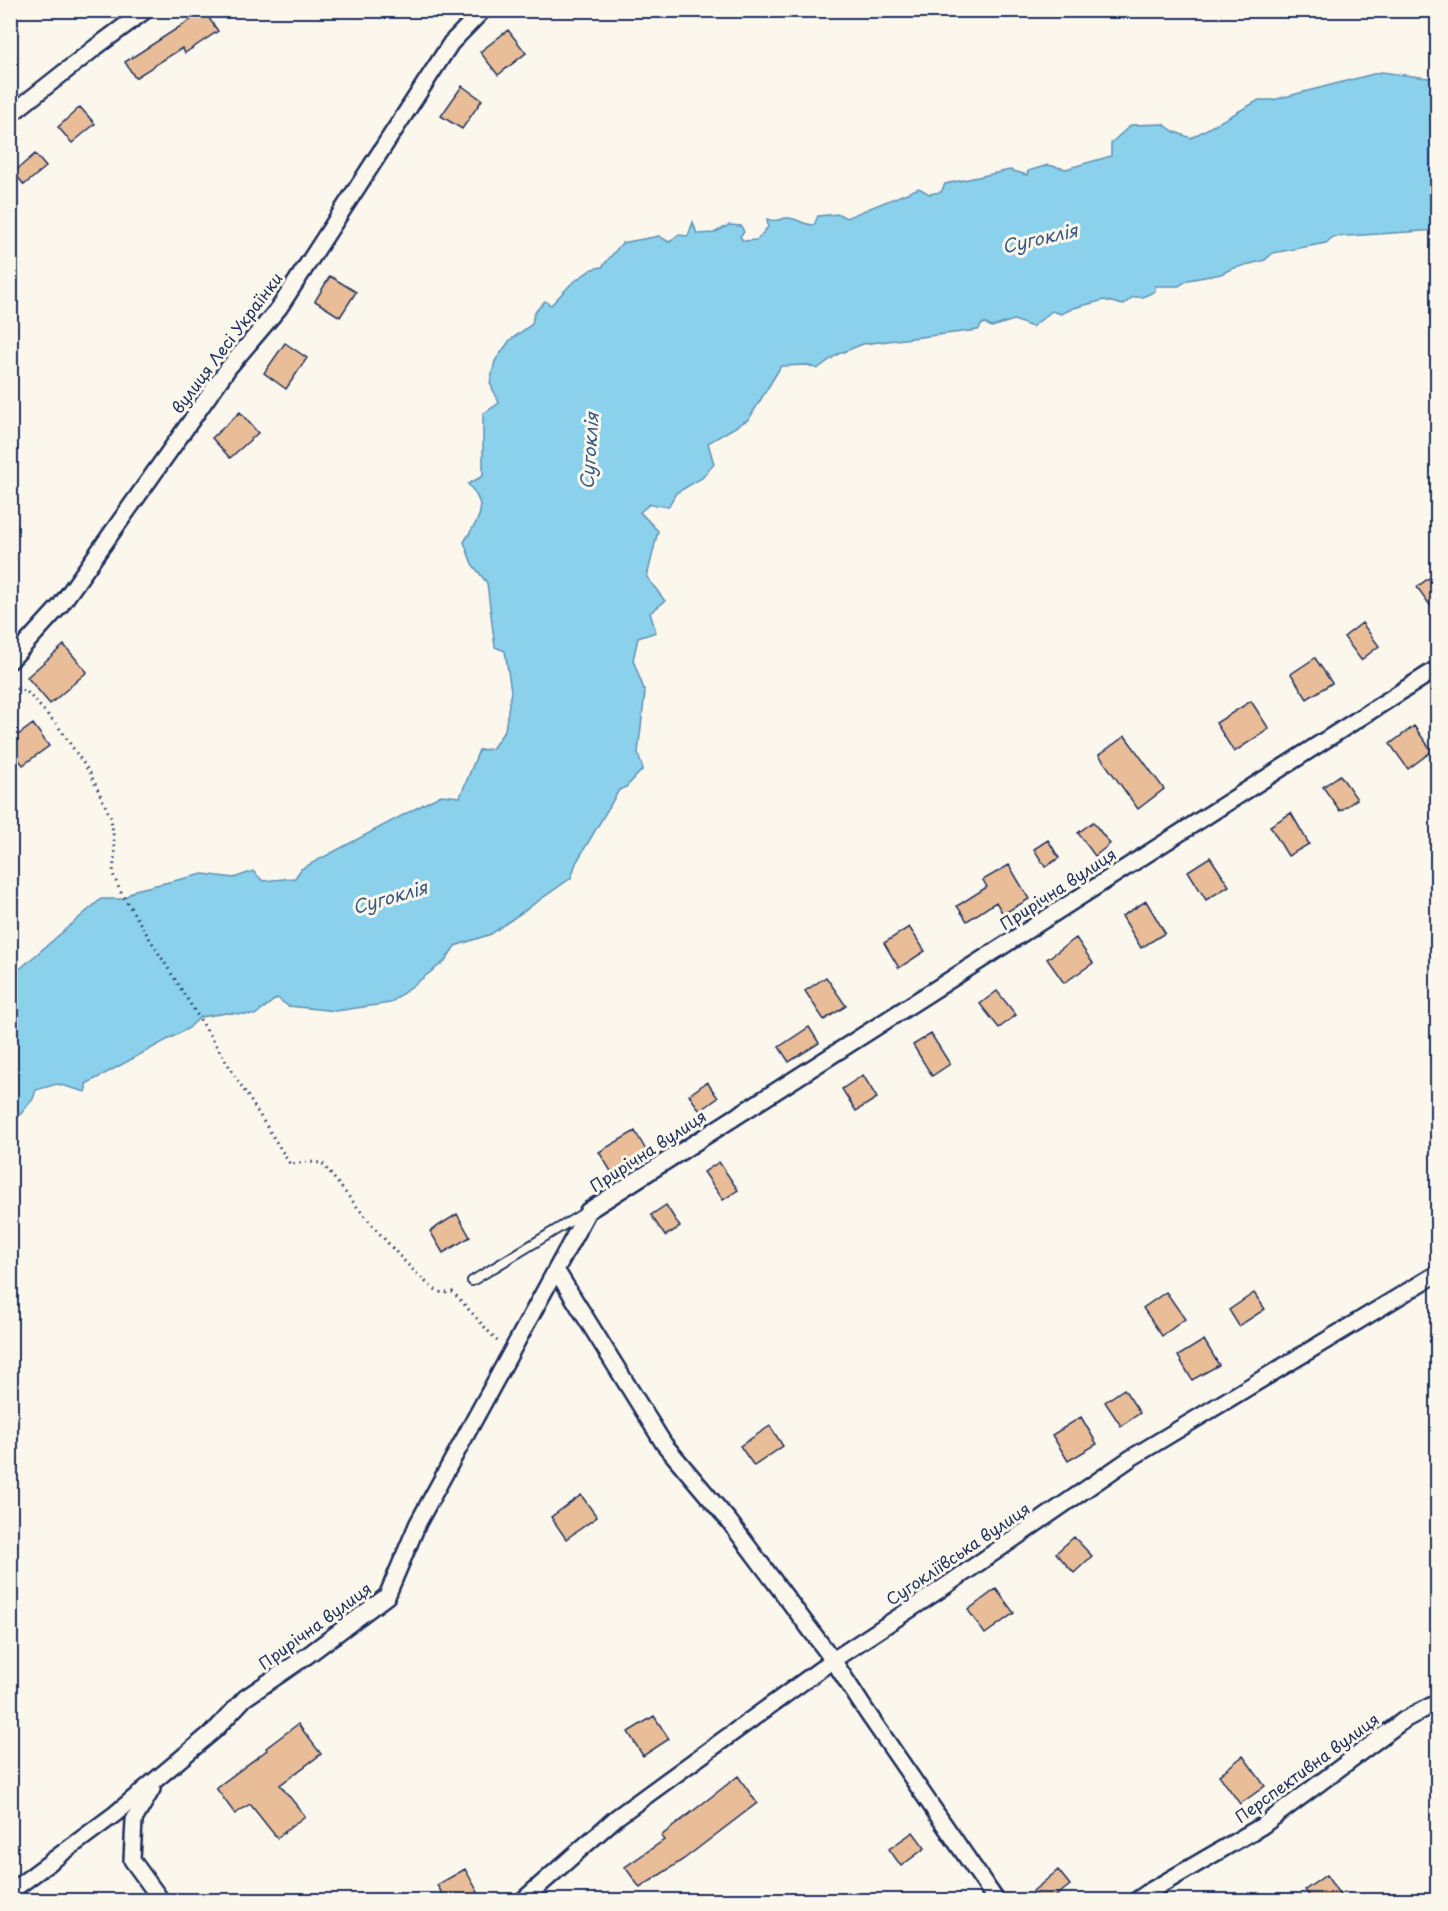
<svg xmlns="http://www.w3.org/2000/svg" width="1448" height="1911" font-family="'Playpen Sans',sans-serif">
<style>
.water{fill:#8bd1ec;stroke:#5e90b3;stroke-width:1.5}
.building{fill:#e8bd98;stroke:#1b2f5e;stroke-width:1.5}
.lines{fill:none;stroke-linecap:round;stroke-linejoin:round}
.service-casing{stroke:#1b2f5e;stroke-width:12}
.minor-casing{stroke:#1b2f5e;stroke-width:20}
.path{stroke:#1b2f5e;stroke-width:3;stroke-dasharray:1.5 4.5;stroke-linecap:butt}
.service{stroke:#fbf7ec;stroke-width:8}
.minor{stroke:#fbf7ec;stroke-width:15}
.labels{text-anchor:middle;stroke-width:6;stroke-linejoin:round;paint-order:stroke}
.street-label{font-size:16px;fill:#1b2f5e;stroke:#fbf7ec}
.water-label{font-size:18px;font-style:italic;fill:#375882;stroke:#fbf7ec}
</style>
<rect width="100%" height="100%" fill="#fbf7ec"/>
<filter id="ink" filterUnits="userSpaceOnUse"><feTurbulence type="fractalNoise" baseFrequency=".0167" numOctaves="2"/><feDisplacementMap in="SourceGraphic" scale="12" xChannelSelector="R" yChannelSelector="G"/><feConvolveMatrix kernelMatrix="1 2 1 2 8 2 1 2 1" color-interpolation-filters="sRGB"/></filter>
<g filter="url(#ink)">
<path class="water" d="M1381,72L1428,78L1437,74V230L1333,237L1326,243L1273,253L1265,260L1231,269L1221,274L1188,280L1179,286H1155V291L1143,297H1133L1123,305L1104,300L1074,308L1061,314L1052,311L1032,327L1014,320L992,327L983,323L978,330L863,344L838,354L817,369L808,365L781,366L749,419L708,443L714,464L702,478L676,493L668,507L650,504L640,512L658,531L647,577L665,601L650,613L656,632L638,638L633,660L645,692L638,753L643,769L626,787L619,790L576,863L571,878L491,934L455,946L445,961L390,1003L336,1011L288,1006L277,998L255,1015L227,1013L200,1017L189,1028L86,1084V1092L57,1084L36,1090L33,1099L15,1121H11V972L15,973L101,899H123L135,890L203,874L234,878L253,871L263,881L295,878L301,869L441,795L460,797L479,750L492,749L505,730L511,691L505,651L495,647L487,583L472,564L464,542C479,517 490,509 468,484L483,476V414L499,403L490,383L495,361L510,340L532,324L534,313L545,301L551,305L571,284L592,269L602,267L622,243L659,236L669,242L678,235L688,236L693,222L697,234L714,233L729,225L741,226L744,232L740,236L743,241L757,240L768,227L767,219C778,223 779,218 788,218C796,218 804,225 814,225L818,216L839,214L846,218L919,188L929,194L941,192L945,184L1010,170L1027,175L1028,171L1048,165L1066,169L1111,156V143L1131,125L1163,124L1175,132L1191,138L1259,100H1273Z"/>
<path class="building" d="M204,11L218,31L185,53L182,48L135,78L125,62Z
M508,30L526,53L498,75L480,52Z
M462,86L482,100L462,129L441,116Z
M80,107L95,124L72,143L58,127Z
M35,154L46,167L24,185L14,172Z
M330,276L356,292L340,317L315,301Z
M285,343L307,358L286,389L264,373Z
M240,412L258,433L230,458L212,438Z
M1437,572V615L1417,587Z
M1362,623L1379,646L1361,660L1344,637Z
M64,645L87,672L50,704L27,677Z
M1315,658L1332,683L1307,699L1291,674Z
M1251,701L1269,729L1234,752L1216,723Z
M33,724L49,746L23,765L10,748V741Z
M1414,726L1432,751L1408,769L1390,744Z
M1125,736L1164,789L1138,809L1099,755Z
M1340,775L1357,799L1340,811L1323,787Z
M1291,813L1309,844L1288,856L1270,826Z
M1093,822L1110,844L1095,856L1078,833Z
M1048,840L1059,858L1045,867L1034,849Z
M1210,857L1229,886L1206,900L1188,871Z
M1009,865L1029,899L1003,914L996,902L967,921L957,906L987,887L983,880Z
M1146,901L1165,933L1141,948L1122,916Z
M909,927L925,951L899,968L884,943Z
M1076,938L1093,963L1064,983L1047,959Z
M826,977L846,1006L824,1020L805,991Z
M997,991L1016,1015L999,1028L980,1004Z
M809,1027L819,1043L789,1062L779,1047Z
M931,1034L950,1064L932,1076L913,1045Z
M863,1075L877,1098L856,1111L842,1089Z
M707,1082L718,1098L700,1111L689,1095Z
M635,1131L647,1152L612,1173L599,1152Z
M719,1162L738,1190L723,1200L704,1172Z
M666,1205L680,1227L665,1236L651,1215Z
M457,1214L470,1237L443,1253L430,1231Z
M1166,1292L1185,1319L1162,1336L1143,1308Z
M1254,1293L1265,1309L1239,1326L1229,1310Z
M1204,1340L1219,1365L1192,1380L1178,1356Z
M1124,1389L1140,1413L1121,1426L1105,1402Z
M1081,1417L1097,1444L1068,1461L1052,1435Z
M770,1426L783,1446L754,1466L740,1446Z
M581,1495L597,1517L566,1539L551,1517Z
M1074,1537L1092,1556L1074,1573L1056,1553Z
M996,1589L1014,1613L985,1634L968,1610Z
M654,1716L669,1739L643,1756L628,1732Z
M298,1724L321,1754L280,1785L305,1816L277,1838L250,1804L235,1814L216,1788L267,1750L266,1748Z
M1243,1756L1265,1786L1240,1804L1219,1775Z
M738,1776L757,1803L684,1859L640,1888L625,1867L664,1840L661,1836Z
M913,1832L925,1848L901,1866L889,1849Z
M465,1869L479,1894L469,1900H446L437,1885Z
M1058,1870L1070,1885L1051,1900H1041L1033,1891Z
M1326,1875L1340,1895L1333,1900H1312L1305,1890Z"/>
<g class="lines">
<g class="service-casing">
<path id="service" d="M472,1281L582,1214"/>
</g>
<g class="minor-casing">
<path id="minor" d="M10,115L96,47L146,10
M10,661L60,606L229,367L279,308L451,43L483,10
M556,1270L664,1444L729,1521L833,1660L866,1711L996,1900
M152,1789L134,1820L132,1860L161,1900
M10,1892L115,1814L216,1729L245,1698L308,1655L387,1596L418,1523L588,1211L1438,668
M523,1900L617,1817L833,1660L941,1589L1131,1458L1438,1273
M1137,1900L1150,1891L1262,1826L1404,1720L1438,1702"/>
</g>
<path class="path" d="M10,687L27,692L58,726L90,773L111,818L115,849L113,874L120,891L290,1164L309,1162L322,1163C340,1186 421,1289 443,1293C447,1293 450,1292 453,1292L499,1343"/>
<use href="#service" class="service"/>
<use href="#minor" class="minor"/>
</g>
</g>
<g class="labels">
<g class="street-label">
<text transform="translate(227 343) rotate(-53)" y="6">вулиця Лесі Українки</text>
<text transform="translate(1058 889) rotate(-33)" y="6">Прирічна вулиця</text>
<text transform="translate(648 1151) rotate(-33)" y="6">Прирічна вулиця</text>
<text transform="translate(958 1554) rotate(-34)" y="6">Сугокліївська вулиця</text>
<text transform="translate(315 1626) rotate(-36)" y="6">Прирічна вулиця</text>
<text transform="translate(1307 1768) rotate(-36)" y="6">Перспективна вулиця</text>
</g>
<g class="water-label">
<text transform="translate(1040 239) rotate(-13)" y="6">Сугоклія</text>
<text transform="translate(590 451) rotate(-86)" y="6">Сугоклія</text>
<text transform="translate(390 898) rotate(-16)" y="6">Сугоклія</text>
</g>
</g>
<rect width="1448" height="1911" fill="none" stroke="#fbf7ec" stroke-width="36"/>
<rect x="18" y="18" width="1412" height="1875" fill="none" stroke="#1b2f5e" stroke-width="2" filter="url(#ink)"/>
</svg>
